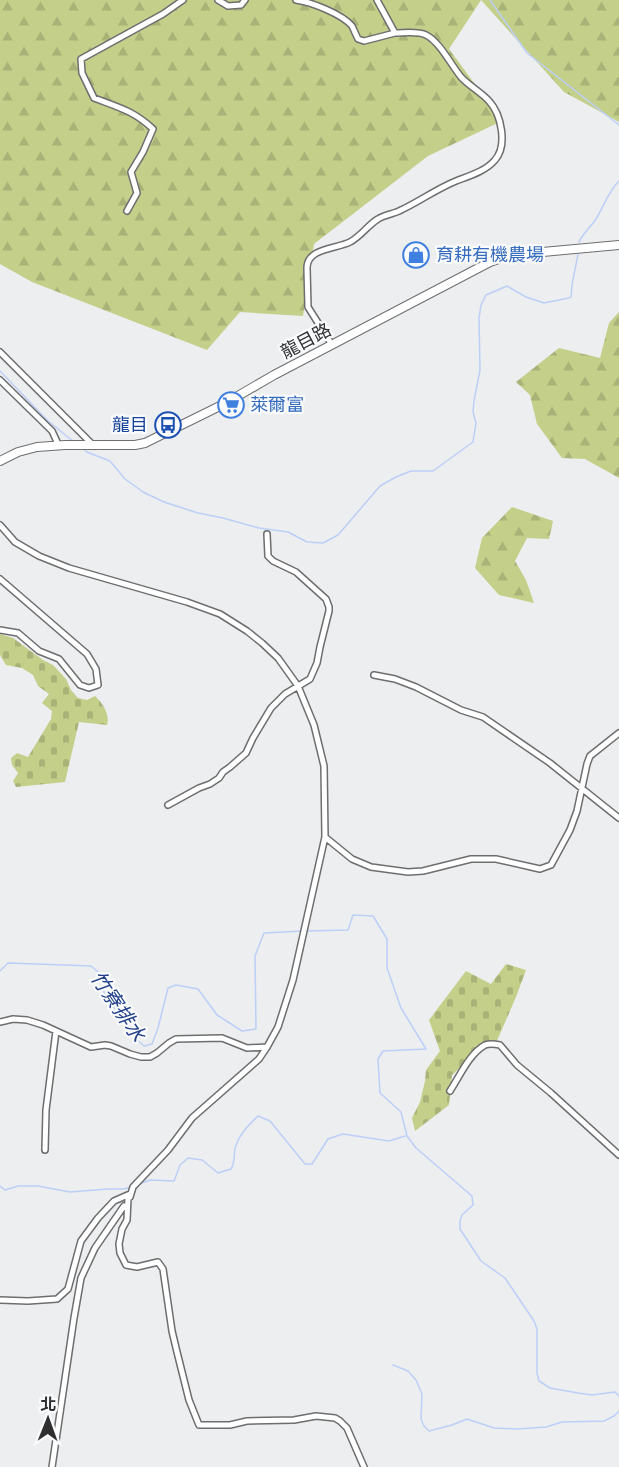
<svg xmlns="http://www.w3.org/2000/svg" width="619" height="1467" font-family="Inter,'Noto Sans TC',sans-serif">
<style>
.forest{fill:url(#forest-firs)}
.cemetery{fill:url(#cemetery-stones)}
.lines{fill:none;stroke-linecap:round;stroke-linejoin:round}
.stream{stroke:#bccff7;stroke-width:1.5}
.street-casing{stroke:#6d6e6f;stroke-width:8}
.secondary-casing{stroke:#6d6e6f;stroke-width:10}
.street{stroke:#fff;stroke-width:5}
.secondary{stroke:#fff;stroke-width:8}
.labels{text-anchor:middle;stroke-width:4.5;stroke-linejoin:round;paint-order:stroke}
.shop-label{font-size:18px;fill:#366cbe;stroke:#fafbfc;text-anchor:start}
.street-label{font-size:18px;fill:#2f2f30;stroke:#fafbfc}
.transit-label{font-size:18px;fill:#164399;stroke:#fafbfc;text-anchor:end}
.water-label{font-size:20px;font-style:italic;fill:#224089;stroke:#fafbfc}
</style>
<defs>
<pattern id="forest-firs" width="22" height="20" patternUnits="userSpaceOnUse" patternTransform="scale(1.5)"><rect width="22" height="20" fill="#c4cf8a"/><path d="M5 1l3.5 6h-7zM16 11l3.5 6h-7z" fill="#a9b277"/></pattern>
<pattern id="cemetery-stones" width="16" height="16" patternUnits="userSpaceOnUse" patternTransform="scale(1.5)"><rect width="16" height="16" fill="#c4cf8a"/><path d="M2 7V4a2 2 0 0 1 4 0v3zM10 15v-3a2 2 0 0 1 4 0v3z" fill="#a9b277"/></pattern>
</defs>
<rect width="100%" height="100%" fill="#eceeef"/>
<path class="forest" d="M0,0H619V122L564,92L481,0L449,49L502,121L428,156L314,244L303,316L240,312L207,350L32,282L0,264Z
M619,312V478L585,459L562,458L537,424L530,395L516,382L559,348L600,358L609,323Z
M512,507L553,521L549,539L527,538L515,561L526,580L534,603L499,595L475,568L482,538Z"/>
<path class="cemetery" d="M0,634L13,638L43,660L53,665L66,679L71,690L78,698L87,700L95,696C103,704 110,714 107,725L79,722L65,782L16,787L13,781L18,773L12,765L11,758L17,753L28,757L51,719L52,711L42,703L49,694L38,686L33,675L22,668L6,665L0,655Z
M506,964L526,970L516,997L496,1043L475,1054L452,1075L449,1105L415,1131L412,1118L420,1102L425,1081L426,1070L440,1051L429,1020L466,971L491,984Z"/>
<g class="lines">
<path class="stream" d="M490,0L527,53L619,125
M579,242C583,233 591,227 596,219C604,206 608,192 619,181
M0,371L47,420L75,443
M84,449L87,452L110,461L125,479L143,492L164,502L198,513L223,518L259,528L288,532L307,542L323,543L338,535L380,486L396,477L411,471H433L473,442L476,423L473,412L474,401L480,370L479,318L481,305L486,295L507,286L526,297L544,303L569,298L571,297L572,285L578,254
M307,931L348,930L353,915L373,916L387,939V968L401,1008L426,1049L383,1051L378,1059L380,1093L401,1112L407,1136L416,1148L472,1196L473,1205L462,1215L460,1221V1229L481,1261L505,1278L534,1321L537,1329V1373L539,1381L550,1388L578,1393L592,1395L615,1392L619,1396
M0,971L8,963L91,966L103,976L104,993L133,1036L144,1046L152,1044L158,1028L168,988L176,985L198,989L217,1015L242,1031L256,1029L255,956L264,933L303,931
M139,1184L150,1180L174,1181L180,1165L188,1158L202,1160L218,1173L231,1169C236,1161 233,1153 236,1145C240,1133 250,1124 258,1116L270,1121L305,1164H312L328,1139L343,1134L389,1141L405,1136
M0,1186L5,1190L18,1186H38L70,1192L108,1189H124L131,1187
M393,1365L408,1371L416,1380L422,1394L421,1419L424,1426L429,1431L452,1425L467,1419L494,1428L517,1429L546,1427L562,1422L604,1421L614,1416L619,1411"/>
<g class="street-casing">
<path id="street" d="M218,0L228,6L241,5L245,0
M296,0C311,2 342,14 352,26C354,30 356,35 358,39L364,41L395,33
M127,211L137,193L131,172L143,152L153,129C134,111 118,107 94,98L82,73L81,59L163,14L183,0
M332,345L308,307L307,268C307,248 336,249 350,242C361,236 368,225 378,219C384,215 393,214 399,211C419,202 436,189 456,181C469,176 486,171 495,160C508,145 501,114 489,101C481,92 469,86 461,77C451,65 440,42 426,35C418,31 405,33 395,33L377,0
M0,352L94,446
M0,380L52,431L59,446
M0,525L15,542L39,556L69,568L187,602L220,614L247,631L262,643L278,658L298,686L314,725L324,766L325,837L293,980L278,1027L267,1047L259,1059L192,1118L168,1150L133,1187L130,1197
M0,579L87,654L96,669L98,685L89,688L80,685L59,659L39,651L18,633L0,630
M374,675L395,679L416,687L461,710L483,717L550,763L619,818
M168,805L199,788L210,784L219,778L223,772L230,767L246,753L253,738L271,708L285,694L310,679L317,663L320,647L329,611V607L326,599L296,572L273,561L268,556L267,534
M325,837L352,859L371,867L408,872L423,871L471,859H496L540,869L551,865L570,830L577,811L587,764L590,756L619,733
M0,1022L13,1019L27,1020L43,1025L91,1047L105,1045L111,1046L130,1054L141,1057H150L157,1053L169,1043L176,1039L222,1038L247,1048L267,1047
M450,1091C460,1076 469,1054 485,1045C490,1043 495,1044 500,1045L517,1065L551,1093L619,1155
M45,1150L46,1110L56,1031
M129,1196L128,1198L127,1220L122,1229L119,1244L120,1253L126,1265L137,1267L158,1262L163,1269L172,1331L177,1352L189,1400L199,1425H230L247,1421L294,1420L316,1416L335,1418L340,1421L347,1428L364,1467
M0,1300L28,1301L57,1299L68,1289L81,1241L98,1218L114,1201L130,1194
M52,1467L74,1318L81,1278L95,1248L124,1206"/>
</g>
<g class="secondary-casing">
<path id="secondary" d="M0,461L18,452L37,447L65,445H135L145,443L224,404L274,375L490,262L510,255L619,245"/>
</g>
<use href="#street" class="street"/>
<use href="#secondary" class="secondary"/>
</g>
<defs>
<g id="shop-ring" transform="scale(1.35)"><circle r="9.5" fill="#fafbfc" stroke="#3f7fe0" stroke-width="1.5"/><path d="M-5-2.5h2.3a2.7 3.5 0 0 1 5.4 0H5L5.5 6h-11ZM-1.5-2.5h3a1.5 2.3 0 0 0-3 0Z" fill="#3f7fe0"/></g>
<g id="supermarket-ring" transform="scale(1.35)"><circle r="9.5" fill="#fafbfc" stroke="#3f7fe0" stroke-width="1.5"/><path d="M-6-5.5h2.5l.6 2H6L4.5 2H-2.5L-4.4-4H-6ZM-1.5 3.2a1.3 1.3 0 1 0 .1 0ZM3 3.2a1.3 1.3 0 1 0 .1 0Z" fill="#3f7fe0"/></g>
<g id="bus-ring" transform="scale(1.35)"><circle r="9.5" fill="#fafbfc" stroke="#1a4fb4" stroke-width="1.5"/><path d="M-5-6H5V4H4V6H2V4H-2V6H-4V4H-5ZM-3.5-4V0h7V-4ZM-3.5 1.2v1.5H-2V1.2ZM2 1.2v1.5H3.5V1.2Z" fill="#1a4fb4"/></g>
</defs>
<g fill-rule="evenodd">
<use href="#shop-ring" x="416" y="255"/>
<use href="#supermarket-ring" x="231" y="405"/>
<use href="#bus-ring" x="168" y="425"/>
</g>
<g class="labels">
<g class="shop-label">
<text x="436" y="261">育耕有機農場</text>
<text x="250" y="411">萊爾富</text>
</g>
<g class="street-label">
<text transform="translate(306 341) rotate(-28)" y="6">龍目路</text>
</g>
<g class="transit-label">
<text x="148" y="431">龍目</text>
</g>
<g class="water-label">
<text transform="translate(118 1006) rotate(56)" y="7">竹寮排水</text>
</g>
</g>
<g transform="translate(48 1419) rotate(1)" stroke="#fafbfc" stroke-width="4.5" paint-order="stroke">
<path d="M0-4.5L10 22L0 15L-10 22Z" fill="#2f2f30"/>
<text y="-9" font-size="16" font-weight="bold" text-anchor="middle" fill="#2f2f30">北</text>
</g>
</svg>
